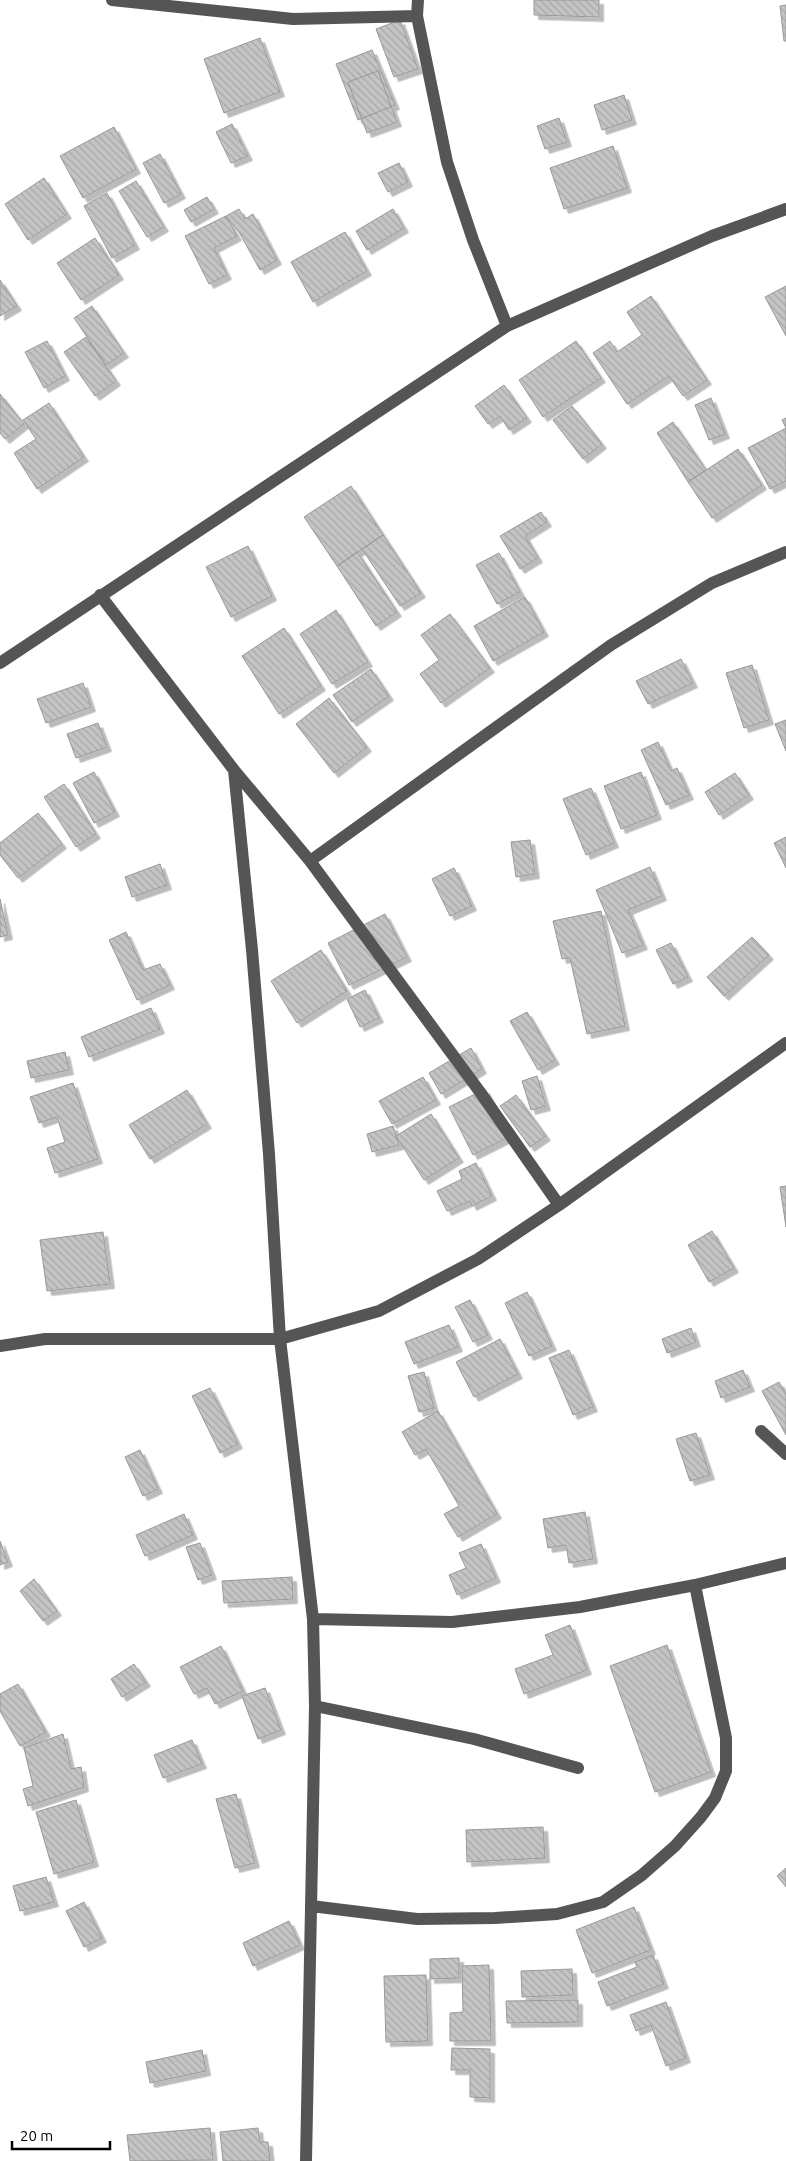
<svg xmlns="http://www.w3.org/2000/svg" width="786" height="2161" font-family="Ubuntu,sans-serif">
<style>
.building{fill:url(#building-back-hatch);stroke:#999;filter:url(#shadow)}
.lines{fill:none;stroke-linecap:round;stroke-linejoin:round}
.minor{stroke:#555;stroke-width:12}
</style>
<defs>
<pattern id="building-back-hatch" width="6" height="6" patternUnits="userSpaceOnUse" patternTransform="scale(1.25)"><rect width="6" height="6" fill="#c4c4c4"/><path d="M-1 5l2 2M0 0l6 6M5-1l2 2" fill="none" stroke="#a7a7a7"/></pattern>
<filter id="shadow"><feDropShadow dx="4.5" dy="4.5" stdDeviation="0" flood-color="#0004"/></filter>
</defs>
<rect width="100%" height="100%" fill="#fff"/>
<path class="building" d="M534,0H599V17L534,15Z
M786,5V41H784L780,6Z
M400,20L418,69L394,77L376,29Z
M260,38L280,92L224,113L204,59Z
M372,50L395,105L358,120L336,64Z
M378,71L397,122L367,133L348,82Z
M624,95L632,120L602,130L594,105Z
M559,118L567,142L545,149L537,126Z
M232,124L248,156L231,163L216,132Z
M114,127L136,169L83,198L60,156Z
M613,146L627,188L564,209L550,168Z
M160,154L181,194L164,203L143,163Z
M399,163L408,182L388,192L378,173Z
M44,178L67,214L28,240L5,204Z
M136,181L164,227L147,237L119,191Z
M107,193L135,245L112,258L84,206Z
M207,197L214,209L191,222L184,210Z
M239,209L245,219L253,214L277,260L260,270L239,232L226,216Z
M393,209L404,228L367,250L356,231Z
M226,216L237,236L214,248L227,275L209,284L185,236Z
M345,232L367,271L313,302L291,262Z
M95,238L119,275L81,300L57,263Z
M0,280L17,306L0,316Z
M786,286V336L765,297Z
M651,296L707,380L683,396L669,376L627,404L593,353L610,341L617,352L642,335L627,312Z
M92,306L124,353L106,365L74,318Z
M86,337L116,381L95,396L64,352Z
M47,341L65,376L44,388L25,352Z
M576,341L601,378L543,417L519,380Z
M504,385L527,418L509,430L500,416L488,424L475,406Z
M0,394L24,424L5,439L0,433Z
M711,398L725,434L709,440L695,405Z
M49,403L84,457L37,489L14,453L36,439L23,420Z
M572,406L602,444L583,459L553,420Z
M786,418V481L770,489L748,448L786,428L782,420Z
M673,422L706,470L688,482L657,433Z
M738,449L762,485L712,518L688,482Z
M351,486L383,535L337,566L304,517Z
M541,512L547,522L525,536L538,558L520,569L500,536Z
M383,535L421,593L400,606L362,549Z
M248,546L272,596L231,617L206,567Z
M357,552L397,612L376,626L337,566Z
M499,553L520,592L497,604L476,565Z
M525,597L544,632L493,661L474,626Z
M336,610L368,662L332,684L300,634Z
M450,614L490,668L441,703L420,674L439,660L421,635Z
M284,628L321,686L279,714L242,656Z
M681,659L693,683L648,704L636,681Z
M752,665L769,720L744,728L726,673Z
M371,669L389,696L352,722L333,695Z
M83,683L91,707L46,723L37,699Z
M329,698L367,747L334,773L296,724Z
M786,720V751L775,724Z
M98,723L107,747L76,758L67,734Z
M658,742L671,771L677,768L689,795L666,805L641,750Z
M94,772L115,812L94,823L73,783Z
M641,772L657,815L621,829L604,786Z
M735,773L749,795L719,815L705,792Z
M64,784L96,834L76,847L44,797Z
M591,788L614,843L586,855L563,799Z
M38,813L62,844L18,878L0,855V843Z
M786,837V868L774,843Z
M530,840L535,874L516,877L511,842Z
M160,864L167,885L132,897L125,877Z
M650,867L662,896L628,910L643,945L622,953L596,890Z
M454,868L472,906L450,916L432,879Z
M0,899L8,935L0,937Z
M601,911L625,1026L587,1034L570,958L562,959L553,921Z
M385,914L407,957L349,985L328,943Z
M126,932L143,970L160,964L170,985L137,1000L109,940Z
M752,937L769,955L724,996L707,977Z
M671,943L688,977L673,984L656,950Z
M321,950L347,991L297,1023L271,981Z
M365,990L379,1018L360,1027L347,999Z
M151,1008L160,1029L89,1057L81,1037Z
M527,1012L555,1060L538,1070L510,1021Z
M471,1048L482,1069L441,1094L429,1073Z
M65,1052L69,1070L31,1078L27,1061Z
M537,1076L546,1106L531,1110L522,1081Z
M423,1077L436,1100L392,1124L379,1101Z
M73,1083L98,1159L55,1173L47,1148L65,1142L57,1117L39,1123L30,1097Z
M485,1089L509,1137L473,1155L449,1107Z
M187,1090L207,1124L150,1159L129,1125Z
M516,1095L546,1136L530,1147L500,1106Z
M431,1114L459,1158L424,1180L396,1136Z
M393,1126L399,1145L372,1152L367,1134Z
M476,1163L492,1196L472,1206L470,1201L447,1211L437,1191L462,1179L459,1171Z
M786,1186V1227L780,1187Z
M712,1231L734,1268L709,1282L688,1245Z
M103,1232L110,1284L47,1291L40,1240Z
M527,1292L552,1346L529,1356L505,1303Z
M470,1300L488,1335L473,1342L455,1307Z
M449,1325L458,1347L414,1364L405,1342Z
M691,1328L696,1342L667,1353L662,1339Z
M500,1339L518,1374L474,1397L456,1362Z
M569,1350L593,1407L573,1415L549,1358Z
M743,1370L750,1387L721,1398L715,1381Z
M424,1372L434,1408L419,1412L408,1376Z
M779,1382L786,1394V1435L762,1391Z
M210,1388L238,1444L220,1453L192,1396Z
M438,1411L497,1514L458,1537L444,1514L459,1506L426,1449L415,1455L402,1432Z
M696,1433L710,1475L690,1481L676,1439Z
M140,1450L158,1489L143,1496L125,1457Z
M585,1512L593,1559L569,1563L566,1545L548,1548L543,1519Z
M184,1514L193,1535L145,1556L136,1535Z
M0,1541L8,1562L0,1565Z
M200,1543L212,1575L198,1580L186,1547Z
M481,1544L496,1578L457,1595L449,1575L466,1568L459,1553Z
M292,1577L293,1599L224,1603L222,1581Z
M34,1579L57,1611L43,1621L20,1591Z
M570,1625L587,1670L524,1694L515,1669L553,1655L545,1635Z
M667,1645L711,1772L655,1792L610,1666Z
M221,1646L243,1691L215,1704L207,1688L194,1694L180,1667Z
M134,1664L146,1682L122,1697L111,1679Z
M18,1684L46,1732L20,1746L0,1711V1694Z
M265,1688L281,1730L258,1739L242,1696Z
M63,1734L71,1769L81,1767L84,1787L28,1806L23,1789L33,1786L24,1748Z
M192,1740L202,1764L163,1778L154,1755Z
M236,1794L255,1863L235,1868L216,1799Z
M76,1800L94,1862L54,1874L36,1812Z
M543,1827L545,1858L467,1862L466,1830Z
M786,1868V1887L777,1876Z
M46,1877L54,1902L20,1911L13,1886Z
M84,1902L102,1938L84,1947L66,1911Z
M634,1907L651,1950L592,1973L576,1930Z
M289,1921L300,1945L253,1966L243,1943Z
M653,1955L664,1984L607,2006L598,1982L637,1967L635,1962Z
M459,1958V1978L430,1979V1959Z
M489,1965L491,2041H450V2013L463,2012L462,1966Z
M572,1969L573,1995L522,1997L521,1971Z
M426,1975L428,2041L386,2042L384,1976Z
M578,2000V2022L507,2023L506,2001Z
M666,2002L686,2058L666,2066L651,2025L636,2031L630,2015Z
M452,2048L490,2049V2098L470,2097V2070H451Z
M202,2050L206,2071L150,2083L146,2062Z
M210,2128L213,2160L130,2161L127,2135Z
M258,2128L260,2142H268L270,2161H223L220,2132Z"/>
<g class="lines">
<path class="minor" d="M112,0L293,19L417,16
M418,0L417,16L447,162L473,240L507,326
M100,595L234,770L310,861L480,1092L559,1205
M0,663L507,326L712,236L786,209
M234,770L252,950L269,1154L280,1339L313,1619L315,1706L306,2161
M310,861L611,645L712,583L786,552
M0,1346L45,1339H280L379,1311L478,1259L559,1205L786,1043
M761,1431L786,1454
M313,1619L452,1622L580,1607L695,1585L786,1563
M315,1706L474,1739L578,1768
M311,1906L417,1919L495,1918L557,1914L603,1902L642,1875L675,1846L701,1817L715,1798L726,1771V1738L695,1585"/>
</g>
<path d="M12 2141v8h98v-8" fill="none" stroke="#000000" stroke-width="2.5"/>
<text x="20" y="2141" font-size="15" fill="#000000" stroke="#ffffff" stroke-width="4" paint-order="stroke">20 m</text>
</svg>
